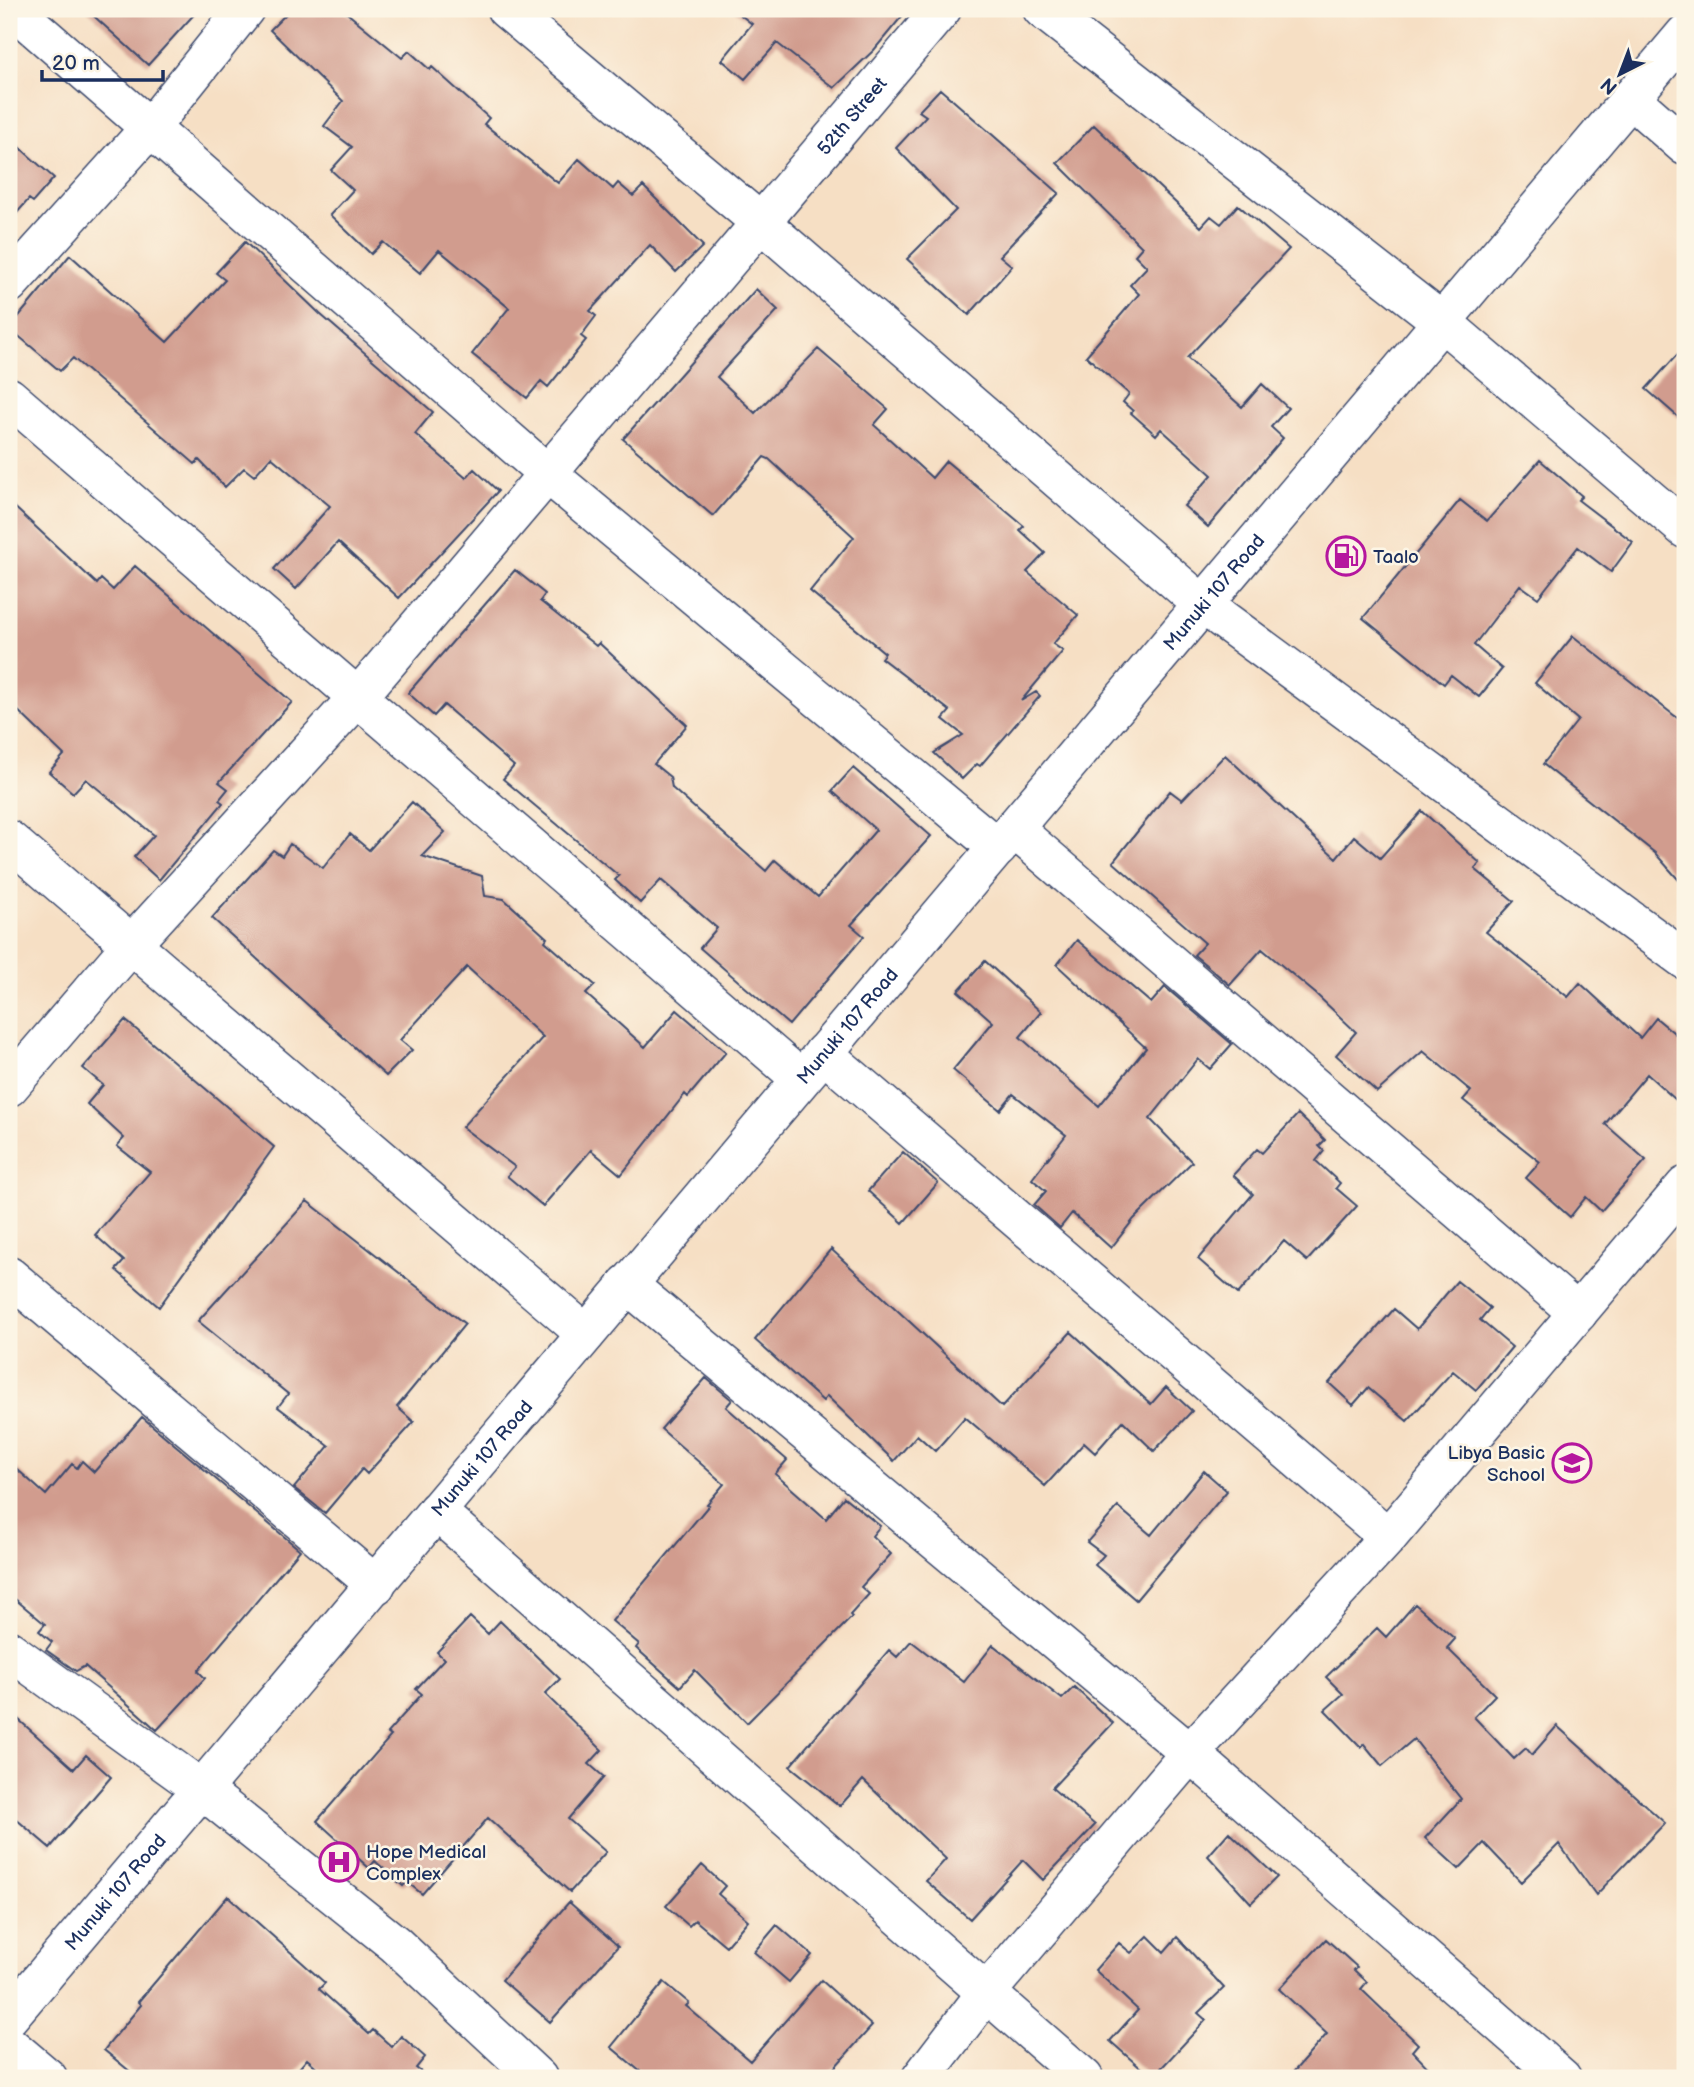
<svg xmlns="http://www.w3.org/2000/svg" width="1694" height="2087" font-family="'Balsamiq Sans',sans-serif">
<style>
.building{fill:#d19c8e}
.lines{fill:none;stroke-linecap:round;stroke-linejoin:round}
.minor-casing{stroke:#3c496d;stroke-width:41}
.minor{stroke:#fff;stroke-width:38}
.labels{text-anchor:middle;stroke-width:5;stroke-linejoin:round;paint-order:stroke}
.street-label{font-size:19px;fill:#1b2f5e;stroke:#fcf5e5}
.poi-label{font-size:19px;fill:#1b2f5e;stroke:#fcf5e5;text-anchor:start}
</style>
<rect width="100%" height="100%" fill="#fcf5e5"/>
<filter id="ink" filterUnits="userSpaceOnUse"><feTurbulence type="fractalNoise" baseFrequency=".0143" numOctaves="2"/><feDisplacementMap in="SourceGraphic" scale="14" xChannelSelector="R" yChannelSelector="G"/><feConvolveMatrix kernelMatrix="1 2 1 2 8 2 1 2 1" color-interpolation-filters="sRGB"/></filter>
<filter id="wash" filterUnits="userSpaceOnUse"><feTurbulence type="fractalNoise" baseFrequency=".00686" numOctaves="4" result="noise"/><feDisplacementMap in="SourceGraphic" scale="28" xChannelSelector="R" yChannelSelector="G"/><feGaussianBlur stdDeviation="1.57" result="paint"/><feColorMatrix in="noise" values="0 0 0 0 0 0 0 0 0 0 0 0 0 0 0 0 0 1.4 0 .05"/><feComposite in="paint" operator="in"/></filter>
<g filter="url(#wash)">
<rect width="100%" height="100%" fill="#f6dfc4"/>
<g id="blocks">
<path class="building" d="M86,9H199L148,65Z
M291,9H342L402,58L409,51L430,70L432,67L489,118L484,124L558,183L579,159L613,189L618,183L633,196L643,186L703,246L676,272L650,245L590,311L596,316L581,336L586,340L548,387L541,381L527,398L472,354L509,308L439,250L420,273L383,242L371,254L330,215L353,190L331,170L352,147L324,126L343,101L270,30Z
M733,9H908L874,50L834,88L777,43L745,79L722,60L752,24Z
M940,89L1059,193L1000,256L1012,266L969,315L907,259L956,210L896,148L926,116L919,111Z
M1094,125L1201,227L1211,216L1221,224L1238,205L1289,249L1187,358L1242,407L1262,384L1288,408L1271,427L1283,438L1208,527L1184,506L1212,475L1161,429L1156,435L1131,413L1133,411L1123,402L1129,394L1086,356L1139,294L1130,285L1147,267L1135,255L1142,247L1057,163Z
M9,138L54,178L33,202L29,199L9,222Z
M245,242L320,314L433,412L415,434L466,478L474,469L498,491L399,598L338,542L296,589L274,569L330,506L271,457L254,476L244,468L225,487L199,460L195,464L73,358L60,371L9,328L70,255L167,342L225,280L216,273Z
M756,289L778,310L717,377L755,413L818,349L888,409L874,425L932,478L946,461L1024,526L1020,530L1045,553L1027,572L1078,615L1053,644L1063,651L1021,701L1036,692L1040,696L980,766L977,764L962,779L934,753L963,735L943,719L950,711L881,658L885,653L810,591L854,537L769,459L764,457L713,516L623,439Z
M1685,346V423L1646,389Z
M1540,460L1582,496L1578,500L1633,542L1611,572L1578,547L1538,598L1520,585L1474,645L1502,669L1479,697L1451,675L1444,684L1363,618L1460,500L1487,521Z
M9,502L97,584L101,579L113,590L135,566L292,702L219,782L228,789L219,800L223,803L159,880L134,857L154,835L86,779L73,793L49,772L64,755L9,702Z
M515,570L545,594L540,601L596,646L599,643L687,725L654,764L670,777L672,788L766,871L775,860L818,897L876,830L832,791L853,768L931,836L851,925L864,936L789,1025L700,948L717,928L661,880L640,903L615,880L619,876L503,779L514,766L444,705L434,716L408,693Z
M1573,636L1685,724V887L1655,853L1543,764L1578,720L1535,683Z
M1225,755L1336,858L1354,836L1380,858L1422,811L1480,863L1475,869L1514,901L1486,932L1568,997L1580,983L1640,1038L1656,1018L1685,1042V1108L1647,1074L1605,1124L1646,1160L1601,1211L1586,1197L1570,1217L1526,1178L1540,1162L1463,1100L1471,1091L1423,1051L1377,1092L1336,1055L1356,1032L1316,994L1262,949L1230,985L1194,955L1205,943L1113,862L1170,791L1182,800Z
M412,802L445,832L422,856L482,876L485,896L504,899L547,938L545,941L595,985L586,994L645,1047L677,1010L726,1052L688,1097L685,1094L621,1175L591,1150L543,1206L507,1176L515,1167L462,1127L543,1037L467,967L400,1040L412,1050L386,1076L212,918L273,850L282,856L290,844L323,868L350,834L369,850Z
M1077,940L1151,1003L1165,987L1232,1044L1210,1069L1198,1059L1150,1119L1192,1162L1134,1219L1111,1248L1072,1213L1060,1228L1034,1205L1046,1191L1032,1179L1066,1135L1013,1094L1000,1110L953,1070L993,1022L958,991L985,961L1041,1012L1020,1037L1099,1106L1146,1048L1057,965Z
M125,1020L274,1147L159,1307L116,1270L124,1261L95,1235L150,1172L117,1146L124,1138L87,1104L103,1085L83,1068Z
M1298,1114L1325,1140L1319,1146L1324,1151L1316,1161L1340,1183L1336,1188L1357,1206L1307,1261L1284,1241L1238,1294L1198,1259L1253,1194L1233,1175L1257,1149L1262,1153Z
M903,1152L938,1183L903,1223L868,1191Z
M307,1201L465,1324L397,1407L414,1422L367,1474L362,1469L325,1513L294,1488L329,1446L278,1407L288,1394L198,1321Z
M831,1249L1002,1407L1071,1332L1151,1404L1166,1387L1192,1411L1154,1451L1123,1421L1095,1453L1084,1443L1045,1486L965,1417L935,1451L917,1435L894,1461L827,1396L823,1401L755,1340Z
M1457,1281L1490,1308L1480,1320L1512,1347L1476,1390L1453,1371L1407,1421L1368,1388L1353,1405L1329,1383L1394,1309L1417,1329Z
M706,1378L732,1400L726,1407L787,1460L775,1474L826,1519L844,1497L880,1526L872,1536L891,1554L861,1587L869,1594L850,1615L852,1617L747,1723L695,1670L680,1687L636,1648L639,1644L612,1621L709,1505L707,1504L724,1484L661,1429Z
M142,1417L300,1550L198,1671L205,1678L157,1730L85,1666L76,1671L46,1650L52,1642L39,1631L45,1624L9,1594V1462L46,1495L72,1464L77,1468L82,1461L94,1472Z
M1204,1471L1227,1491L1136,1600L1095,1565L1104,1555L1087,1542L1118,1507L1151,1535Z
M1415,1604L1455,1639L1447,1648L1495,1695L1474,1717L1514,1759L1526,1748L1532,1755L1557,1726L1665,1823L1596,1895L1559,1844L1521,1882L1484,1843L1459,1869L1425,1838L1461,1799L1414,1739L1382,1766L1364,1744L1361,1747L1325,1710L1343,1694L1326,1677L1377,1628L1386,1637Z
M470,1617L488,1634L500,1621L560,1679L545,1694L602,1750L589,1764L604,1777L568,1819L606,1852L570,1892L488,1818L422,1894L407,1882L403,1886L375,1861L369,1868L317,1821L391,1736L387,1733L422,1694L416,1689L444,1659L437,1652Z
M911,1641L964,1682L993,1645L1062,1699L1074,1687L1113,1723L1052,1788L1095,1825L1043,1880L1023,1860L970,1919L926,1881L946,1859L863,1780L840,1806L790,1766L889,1650L897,1657Z
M9,1711L74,1769L86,1755L111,1777L50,1848L9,1813Z
M1229,1832L1277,1877L1251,1903L1208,1856Z
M702,1865L725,1886L718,1894L748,1920L726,1946L695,1920L689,1926L666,1906Z
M228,1896L325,1983L319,1989L369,2034L373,2030L392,2047L401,2036L425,2057L416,2068L429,2078H329L307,2059L291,2078H138L104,2050L141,2005L138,2002Z
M569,1902L618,1946L550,2022L502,1980Z
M777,1925L812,1955L789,1982L754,1952Z
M1148,1936L1164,1952L1177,1937L1224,1988L1198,2013L1206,2020L1152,2078L1110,2041L1138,2010L1095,1970L1119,1943L1131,1953Z
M1326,1939L1357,1967L1354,1970L1367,1982L1361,1989L1418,2044L1412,2051L1438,2078H1288L1327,2034L1279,1989Z
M821,1980L872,2026L825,2078H648L611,2047L664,1982L689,2003L686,2006L750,2061Z"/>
</g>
</g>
<g filter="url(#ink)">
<use href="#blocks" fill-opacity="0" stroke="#3c496d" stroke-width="2"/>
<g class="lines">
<g class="minor-casing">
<g id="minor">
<path d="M13,9L549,475L998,848"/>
<path d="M506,9L760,222L1202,604L1685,960"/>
<path d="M1042,9L1441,321L1685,529"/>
<path d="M1630,98L1685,146"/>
<path d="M9,284L149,129L245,9"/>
<path d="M9,397L801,1079"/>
<path d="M1013,828L1578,1313"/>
<path d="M9,840L586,1334"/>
<path d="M823,1053L1388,1537"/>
<path id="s1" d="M9,1087L131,945L358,697L942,9"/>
<path d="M9,1276L376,1585"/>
<path d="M627,1284L1190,1753L1562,2078"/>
<path d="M436,1511L1084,2078"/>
<path d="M9,1650L200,1788L395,1944L538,2078"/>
<path id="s2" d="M9,2017L1685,34"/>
<path d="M9,2045L48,2078"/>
<path d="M921,2078L986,1993L1190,1753L1388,1537L1685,1186"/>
</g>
</g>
<use href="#minor" class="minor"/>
</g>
</g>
<defs>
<g id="fuel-ring" transform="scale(2.0125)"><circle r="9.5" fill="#fcf5e5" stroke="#b5179e" stroke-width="1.5"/><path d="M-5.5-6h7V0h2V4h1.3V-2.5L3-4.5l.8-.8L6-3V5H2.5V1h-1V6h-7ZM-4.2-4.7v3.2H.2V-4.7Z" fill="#b5179e"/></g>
<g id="school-ring" transform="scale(2.0125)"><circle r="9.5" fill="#fcf5e5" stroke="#b5179e" stroke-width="1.5"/><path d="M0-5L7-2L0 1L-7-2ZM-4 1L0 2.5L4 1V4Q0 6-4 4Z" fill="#b5179e"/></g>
<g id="hospital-ring" transform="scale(2.0125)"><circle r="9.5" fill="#fcf5e5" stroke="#b5179e" stroke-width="1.5"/><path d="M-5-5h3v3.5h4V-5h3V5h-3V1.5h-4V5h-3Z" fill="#b5179e"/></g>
</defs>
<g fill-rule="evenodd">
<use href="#fuel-ring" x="1346" y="556"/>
<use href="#school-ring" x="1572" y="1463"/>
<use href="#hospital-ring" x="339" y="1862"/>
</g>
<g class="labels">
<g class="street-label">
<text dy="7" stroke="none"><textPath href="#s1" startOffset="1286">52th Street</textPath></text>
<text dy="7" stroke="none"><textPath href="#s2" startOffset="1866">Munuki 107 Road</textPath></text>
<text dy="7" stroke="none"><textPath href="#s2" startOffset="1298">Munuki 107 Road</textPath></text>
<text dy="7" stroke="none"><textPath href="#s2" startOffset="732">Munuki 107 Road</textPath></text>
<text dy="7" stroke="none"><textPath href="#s2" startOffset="164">Munuki 107 Road</textPath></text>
</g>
<g class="poi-label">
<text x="1373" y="563">Taalo</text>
<text x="1545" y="1459" text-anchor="end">Libya Basic<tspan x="1545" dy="22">School</tspan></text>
<text x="366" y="1858">Hope Medical<tspan x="366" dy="22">Complex</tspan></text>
</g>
</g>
<rect width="1694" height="2087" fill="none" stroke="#fcf5e5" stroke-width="35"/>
<g transform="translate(1620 74) rotate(222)" stroke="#fcf5e5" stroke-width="5" paint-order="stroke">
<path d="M0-5L12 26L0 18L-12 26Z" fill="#1b2f5e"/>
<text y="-10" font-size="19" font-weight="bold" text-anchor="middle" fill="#1b2f5e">N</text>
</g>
<path d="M42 70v10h121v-10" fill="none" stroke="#1b2f5e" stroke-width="3.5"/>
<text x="52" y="70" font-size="21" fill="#1b2f5e" stroke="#fcf5e5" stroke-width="5" paint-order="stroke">20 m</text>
</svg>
